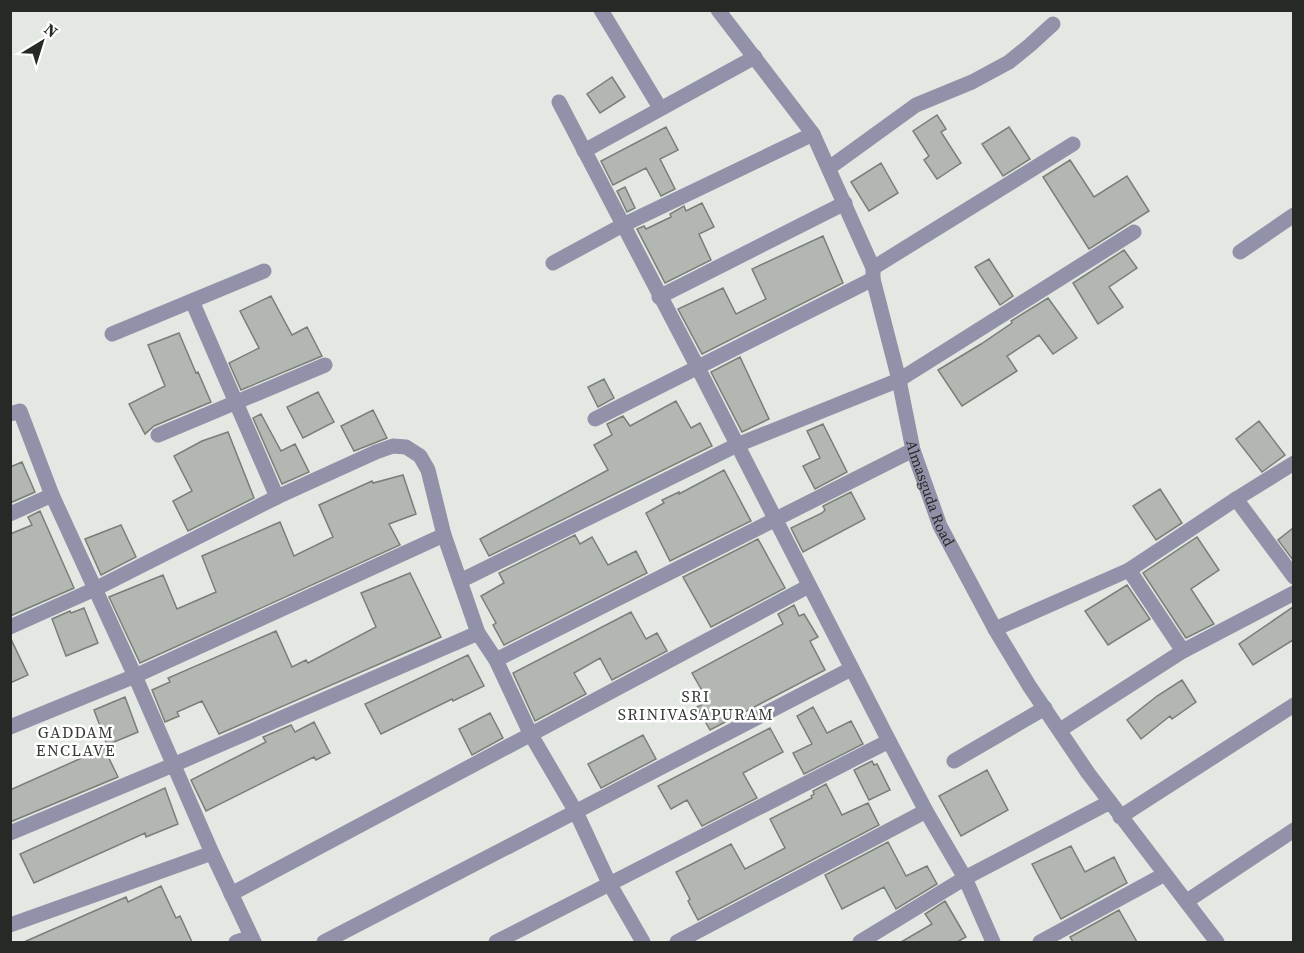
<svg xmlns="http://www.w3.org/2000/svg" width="1304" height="953" font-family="'Source Serif 4',serif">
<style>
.building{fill:#b2b7b1;stroke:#797e78;stroke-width:1.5}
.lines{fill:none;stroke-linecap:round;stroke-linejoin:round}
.minor{stroke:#9192a9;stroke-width:15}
.labels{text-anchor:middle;stroke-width:5;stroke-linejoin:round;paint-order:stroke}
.street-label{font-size:15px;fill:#272926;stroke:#fff}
.neighbourhood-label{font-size:16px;letter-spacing:1.5px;fill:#363a35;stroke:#fff}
</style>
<rect width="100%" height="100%" fill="#e3e8e2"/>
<path class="building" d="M612,77L625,97L600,113L587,94Z
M937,115L946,129L941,132L961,163L937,179L924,160L929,156L913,131Z
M666,127L678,150L660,159L675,189L661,196L646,168L613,185L601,161Z
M1009,127L1030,159L1003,176L982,144Z
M1070,160L1094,197L1127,176L1149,211L1089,249L1043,177Z
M881,163L898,193L869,211L851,182Z
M625,187L635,208L627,212L617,191Z
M702,203L714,227L699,234L711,260L665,283L637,229L644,226L646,229L671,217L670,214L684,206L686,211Z
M823,236L843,283L702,354L678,309L723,288L736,314L766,299L752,269Z
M1124,250L1137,268L1109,287L1123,307L1098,324L1073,283Z
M989,259L1013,296L1000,305L975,267Z
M271,296L292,335L307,327L322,356L241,390L229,363L259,348L240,311Z
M1048,298L1077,338L1053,354L1039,335L1007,356L1017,371L962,406L938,370L981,344L1012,323L1011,321Z
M179,333L196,373L198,372L211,402L154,426L145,434L129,404L165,386L148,345Z
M740,357L769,419L742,432L711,372Z
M604,379L614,398L598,407L588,387Z
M318,392L334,422L303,438L287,407Z
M676,401L691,428L700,423L712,446L489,556L480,539L608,470L594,445L612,435L607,424L623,416L630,426Z
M373,410L387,438L354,451L341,426Z
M261,414L281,451L295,444L309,472L282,484L253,418Z
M1259,421L1285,455L1262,472L1236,439Z
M823,424L847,472L815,489L803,466L820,458L807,431Z
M228,432L254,498L188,531L173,501L192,491L174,456L202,441Z
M22,462L35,492L10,503V467Z
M724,470L751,521L670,561L646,513L664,503L662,500L679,492V494Z
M403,475L416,514L389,524L400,545L140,663L109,597L163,575L177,609L216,592L202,556L280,522L294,556L333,537L319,505L372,481L373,483Z
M1160,489L1182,523L1156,540L1133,506Z
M851,492L865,519L803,552L791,528L822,513L825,510L823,506Z
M40,511L74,588L10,616V534L32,525L28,517Z
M121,525L136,557L101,575L85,539Z
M1293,528V560L1278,540Z
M575,535L580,544L592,537L608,565L636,551L647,573L504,645L493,625L496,623L481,596L504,583L499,573Z
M1197,537L1219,570L1191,589L1214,624L1186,638L1143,573Z
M758,539L785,588L711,627L683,577Z
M410,573L441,637L219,734L202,701L177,712L179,716L165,722L152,690L170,682L168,678L276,631L292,667L306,660L308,663L376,627L361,593Z
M1127,585L1150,619L1108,645L1085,611Z
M794,605L799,616L804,614L818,637L810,641L825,670L710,730L697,707L708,701L692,673L783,624L778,614Z
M1293,607V640L1253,665L1239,644Z
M84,608L98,643L66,656L52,619L70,611L71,613Z
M631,612L646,639L657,633L667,651L612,680L600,658L574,673L586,694L535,721L513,673Z
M10,637L28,675L10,683Z
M468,655L484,686L453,701L452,699L381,734L365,704Z
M1182,680L1196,702L1172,719L1170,716L1141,739L1127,720L1157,696Z
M125,697L138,732L107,745L94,710Z
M813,707L827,733L851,721L863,744L804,774L793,753L812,744L797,716Z
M490,713L503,738L472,755L459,729Z
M314,722L330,753L316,760L314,757L206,811L191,780L266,742L263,737L291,725L295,732Z
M770,728L783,752L743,773L757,798L702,826L687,800L671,809L658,786Z
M643,735L656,759L601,788L588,764Z
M104,748L118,777L10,822V790Z
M872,761L874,765L877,764L890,790L869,800L854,770Z
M987,770L1008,810L961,836L939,796Z
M826,784L842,815L868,803L879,825L698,920L688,901L690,899L676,872L731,844L745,869L785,848L770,819L812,798L811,796L814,794L813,791Z
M165,788L178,824L146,837L145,833L34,883L20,854Z
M888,842L906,876L927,866L937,884L896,909L884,887L842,909L825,875Z
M1071,846L1085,872L1114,857L1127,883L1061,919L1032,864Z
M161,886L176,918L180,916L192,942H24L126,897L128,902Z
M945,901L966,937L957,942H901L932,924L925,914Z
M1119,910L1137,942H1073L1070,937Z"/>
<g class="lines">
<g class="minor">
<path d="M601,10L660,108"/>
<path id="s1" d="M718,10L813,134L873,268V279L899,380L913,450L940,526L995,629L1030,687L1088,773L1217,942"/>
<path d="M559,102L698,368L889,741L926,811L965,878L993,942"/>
<path d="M584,151L755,57"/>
<path d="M829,168L916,105L972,82L1009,62L1030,45L1053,24"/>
<path d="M1240,252L1294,215"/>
<path d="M553,263L623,225L813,134"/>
<path d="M873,268L1073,144"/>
<path d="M659,297L845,203"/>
<path d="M192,301L277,497"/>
<path d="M112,334L264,271"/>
<path d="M10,414L20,411L52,495L135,676L212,853L254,942"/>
<path d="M595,419L873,279"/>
<path d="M158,435L325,365"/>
<path d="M1236,499L1294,577"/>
<path d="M10,514L52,495"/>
<path d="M1129,570L1183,651"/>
<path d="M460,581L737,445L899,380L1134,232"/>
<path d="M10,627L95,589L277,497L376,452L393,446L406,447L420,456L428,470L444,535L478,633L496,660L531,735L576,812L609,883L643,942"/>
<path d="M995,629L1129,570L1236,499L1294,463"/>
<path d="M496,660L913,450"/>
<path d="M10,727L135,676L444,535"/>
<path d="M1060,730L1183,651L1294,593"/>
<path d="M954,761L1045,708"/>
<path d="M1120,817L1294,705"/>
<path d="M10,833L173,765L478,633"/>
<path d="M231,894L809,586"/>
<path d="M1187,901L1294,830"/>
<path d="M10,925L212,853"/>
<path d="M236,942L251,937"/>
<path d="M324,942L851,669"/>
<path d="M496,942L889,741"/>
<path d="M677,942L926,811"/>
<path d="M860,942L965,878L1110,802"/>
<path d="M1040,942L1165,874"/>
</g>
</g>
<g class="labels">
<g class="street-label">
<text dy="5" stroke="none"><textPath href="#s1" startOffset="536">Almasguda Road</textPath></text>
</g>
<g class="neighbourhood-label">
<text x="696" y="702">SRI<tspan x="696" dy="18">SRINIVASAPURAM</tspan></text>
<text x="76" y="738">GADDAM<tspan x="76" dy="18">ENCLAVE</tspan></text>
</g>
</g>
<rect width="1304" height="953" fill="none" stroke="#272926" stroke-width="24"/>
<g transform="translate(42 42) rotate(38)" stroke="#ffffff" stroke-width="4.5" paint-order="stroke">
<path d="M0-4.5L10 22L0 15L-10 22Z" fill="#272926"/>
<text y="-9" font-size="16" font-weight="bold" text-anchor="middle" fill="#272926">N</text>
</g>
</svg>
